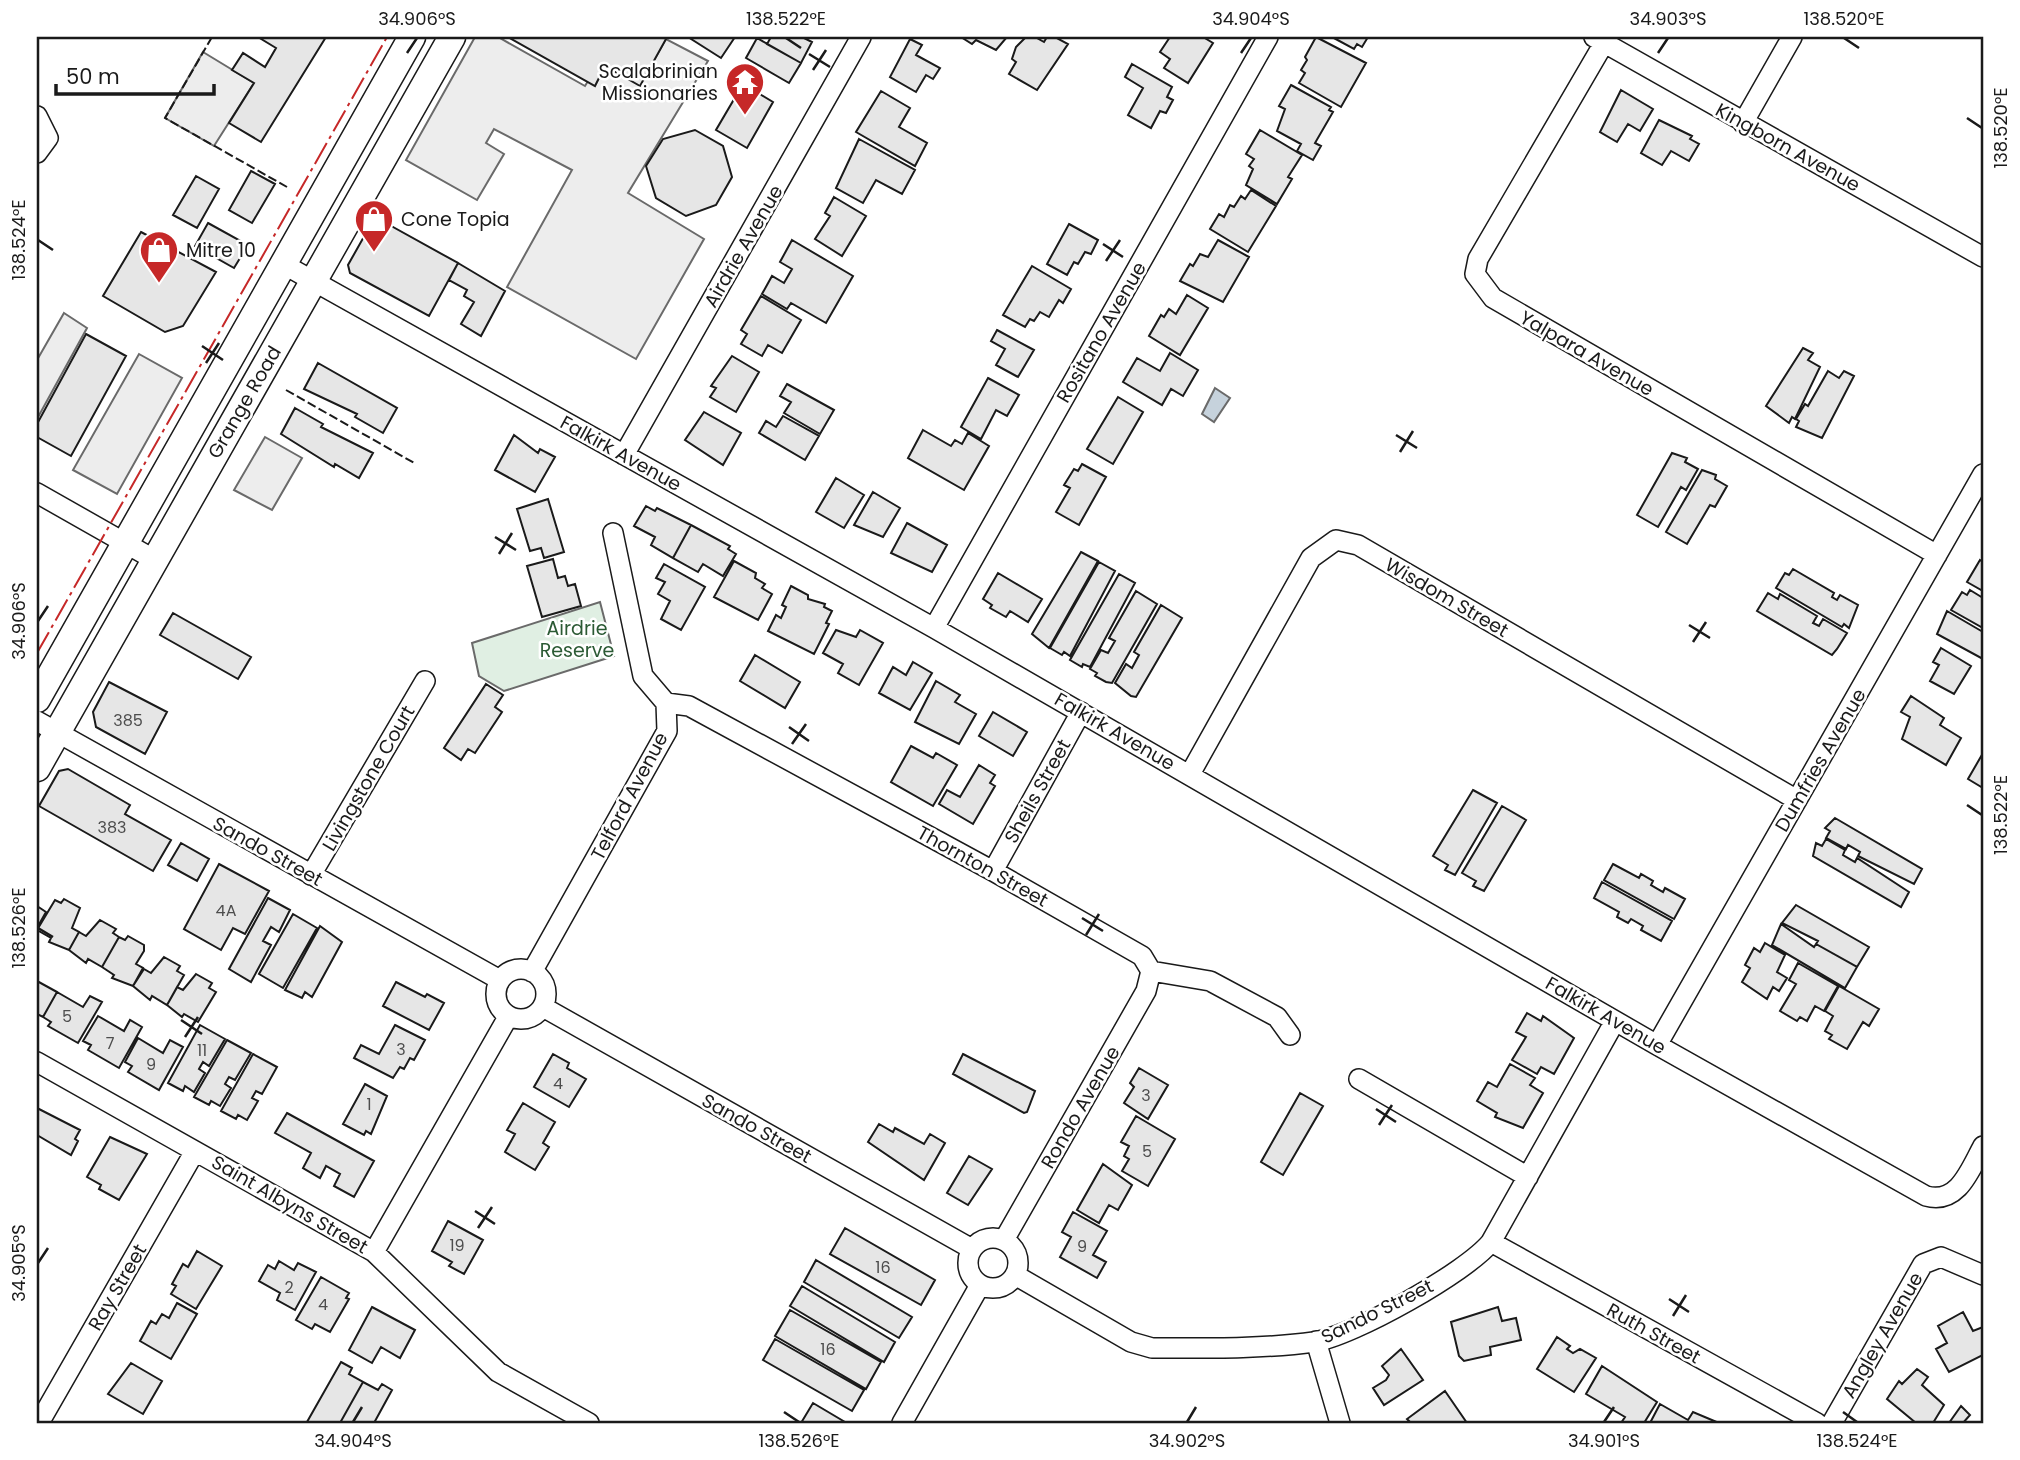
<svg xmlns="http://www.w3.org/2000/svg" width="2020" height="1460" font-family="Poppins,sans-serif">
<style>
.green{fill:#e0efe3;stroke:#6a6a6a;stroke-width:2}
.parking{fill:#ededed;stroke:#6a6a6a;stroke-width:2}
.water{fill:#c6d2dc;stroke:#6a6a6a;stroke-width:2}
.building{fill:#e6e6e6;stroke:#1a1a1a;stroke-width:2}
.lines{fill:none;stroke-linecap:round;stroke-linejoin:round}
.minor-casing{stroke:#1a1a1a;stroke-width:22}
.secondary-casing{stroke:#1a1a1a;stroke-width:29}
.minor{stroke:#fff;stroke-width:19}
.secondary{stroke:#fff;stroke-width:26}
.fence{stroke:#1a1a1a;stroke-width:2;stroke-dasharray:9 3.5;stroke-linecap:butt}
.power{stroke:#c62828;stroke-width:2;stroke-dasharray:24 5 3.5 5;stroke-linecap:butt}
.ticks{fill:none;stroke:#1a1a1a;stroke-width:2.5}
.labels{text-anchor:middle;stroke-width:5;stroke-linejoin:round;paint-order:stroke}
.number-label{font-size:16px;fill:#4d4d4d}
.poi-label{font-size:19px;fill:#1a1a1a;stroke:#fff;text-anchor:start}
.street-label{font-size:19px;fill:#1a1a1a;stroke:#fff}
.park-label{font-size:19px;fill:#2b5a34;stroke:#fff}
.neatline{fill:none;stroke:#1a1a1a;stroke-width:2.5}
.ticks-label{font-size:18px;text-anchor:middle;fill:#1a1a1a}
</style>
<rect width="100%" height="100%" fill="#fff"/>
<path class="green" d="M600,602L614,656L504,691L479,676L472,643Z"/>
<path class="parking" d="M475,37H498L585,86L599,63L640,85L666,39L708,61L628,193L704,239L636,359L507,287L572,170L494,129L486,143L504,154L477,200L406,160Z
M203,52L254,83L214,146L165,118Z
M64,313L87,328L37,419V360Z
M139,354L182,378L117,494L73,470Z
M265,437L302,458L272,510L234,490Z"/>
<path class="water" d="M1215,388L1230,398L1214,422L1202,414Z"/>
<path class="building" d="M258,37H326L261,142L229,123L254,83L232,70L243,53L265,67L276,48Z
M508,37H662L666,39L640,86L605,66L595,86Z
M688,37H735L721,58Z
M771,37H802L812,42L801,63L767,44Z
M961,37H1007L996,50L976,40L972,44Z
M1026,37H1035L1044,42L1047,37H1055L1068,44L1037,90L1009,74L1016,62L1012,59L1016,47Z
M1170,37H1203L1213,43L1188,83L1164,68L1170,59L1160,52Z
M1316,37L1366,63L1341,107L1299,83L1305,73L1301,70L1307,60L1305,57Z
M1332,37H1368L1362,47L1357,44L1354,49Z
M757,38L801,63L789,83L746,58Z
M910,39L922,45L916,55L940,68L933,79L926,75L916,92L890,77Z
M1132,64L1172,87L1167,97L1173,100L1166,113L1160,111L1151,128L1128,115L1143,88L1125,77Z
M743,84L773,102L747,148L716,130Z
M1291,85L1331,107L1329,110L1333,112L1315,143L1321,146L1313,160L1297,151L1301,144L1277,131L1285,109L1279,106Z
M1621,90L1653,109L1640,131L1628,124L1617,142L1600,132Z
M881,91L910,108L899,127L927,143L915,166L856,132Z
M1659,120L1692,136L1690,139L1699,144L1689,161L1671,151L1662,165L1641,153Z
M695,130L723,146L732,177L716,205L686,216L656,198L646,166L663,139Z
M1260,130L1302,155L1288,177L1292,179L1277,204L1246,185L1253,169L1249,166L1254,159L1246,154Z
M859,139L915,170L902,194L876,180L863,203L836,188Z
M251,171L275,184L252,223L229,210Z
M196,176L219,189L197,228L173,215Z
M1251,190L1276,206L1248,252L1210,229L1219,214L1224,217L1230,205L1234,207L1241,196L1245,199Z
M834,197L866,216L842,256L815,239L830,216L825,213Z
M375,217L458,263L429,316L350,273L348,265Z
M208,223L248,245L234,268L195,246Z
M1069,224L1098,240L1091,254L1085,252L1078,264L1074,262L1067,275L1047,264Z
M141,232L216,272L183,326L165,332L103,296Z
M792,240L853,276L826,323L791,303L787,309L762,294L772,276L784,283L792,269L780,262Z
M1218,240L1249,257L1223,302L1180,281L1190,264L1193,266L1200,254L1208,257Z
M458,263L505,291L481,336L461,324L474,302L464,296L467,290L449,280Z
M1032,266L1071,289L1063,303L1059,300L1049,317L1040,312L1034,321L1030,319L1025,327L1003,315Z
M1187,295L1208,308L1180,355L1149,336L1161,315L1164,317L1169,309L1176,314Z
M761,296L801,320L782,353L768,345L762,356L741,344L747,334L741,330Z
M997,330L1034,350L1018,377L996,365L1005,349L991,341Z
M86,334L126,356L71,456L37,437V424Z
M1803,348L1813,353L1808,360L1820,367L1795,419L1792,417L1789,423L1766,406Z
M1170,353L1198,370L1183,396L1171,389L1162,405L1123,382L1137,358L1160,371Z
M732,356L759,372L736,412L710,397L716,388L711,386Z
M318,363L397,408L383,433L355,417L357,414L304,389Z
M1828,371L1839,378L1844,371L1854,376L1822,438L1796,427L1799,421L1796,419L1805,404L1808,406Z
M988,378L1019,395L1007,416L996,410L981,439L961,427Z
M787,384L834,410L820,434L784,413L791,402L780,396Z
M1118,397L1143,412L1113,464L1087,449Z
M295,408L323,424L321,427L373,453L359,478L335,464L334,467L281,434Z
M704,412L741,433L723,465L685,440Z
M783,416L819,436L805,460L759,433L766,421L776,427Z
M923,430L951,446L955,440L962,444L968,433L989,446L964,490L908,458Z
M514,435L538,453L540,449L555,457L535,492L495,470Z
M1672,453L1687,458L1685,462L1698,469L1686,490L1681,487L1658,527L1637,515Z
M1082,464L1106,477L1079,525L1056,512L1070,488L1064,485L1074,469L1078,471Z
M1702,470L1716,475L1715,479L1727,486L1715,507L1710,505L1687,544L1666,532Z
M836,478L864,495L844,528L816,512Z
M873,492L900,508L883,537L854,525Z
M548,499L564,552L544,558L541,548L530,551L517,509Z
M646,506L655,511L657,508L691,525L673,558L651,545L655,537L634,526Z
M907,523L947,545L932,572L891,553Z
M691,525L730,546L728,549L736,554L723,576L703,564L698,572L673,558Z
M1081,552L1098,561L1049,648L1032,634Z
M553,559L558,578L565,576L568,586L575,584L581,606L542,617L527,566Z
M1980,560L1983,562V591L1967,582Z
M734,561L756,573L755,578L765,584L762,588L772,594L758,620L714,597Z
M1099,562L1115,571L1070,656L1064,652L1062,655L1050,648Z
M664,564L705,587L681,630L661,619L670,601L658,594L665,582L656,578Z
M1793,569L1834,593L1832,597L1837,600L1840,595L1858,605L1849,628L1844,624L1842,627L1776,588L1785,573L1789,575Z
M998,573L1042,599L1028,622L1010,611L1006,617L990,608L992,605L983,599Z
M1119,574L1135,583L1090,667L1083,664L1082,667L1070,660Z
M791,586L808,595V599L825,604L824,607L832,611L826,623L829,624L814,654L768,631L776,615L781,618L786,607L782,605Z
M1970,590L1983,598V628L1951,610L1962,592L1967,595Z
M1136,591L1157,604L1112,683L1106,682L1095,676L1097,673L1090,669L1101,650L1108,653L1115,641L1109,638Z
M1768,593L1778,599L1780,594L1817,616L1813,623L1819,626L1823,619L1847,633L1837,649L1832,655L1757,611Z
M1161,605L1182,618L1136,697L1131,696L1115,683L1126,664L1132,668L1139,655L1134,652Z
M1947,611L1983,632V659L1937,634Z
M173,613L251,657L238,679L160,635Z
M836,630L856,637L860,630L883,643L859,685L838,673L843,664L823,653Z
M1941,648L1971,666L1954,694L1930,681L1939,665L1933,662Z
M755,655L800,682L785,708L740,681Z
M913,662L932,673L910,710L879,693L893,667L906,675Z
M936,681L960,695L955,702L976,714L959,744L915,722Z
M109,682L167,712L145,754L96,727L93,712Z
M486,684L503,695L495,707L502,712L475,753L468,749L461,760L444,748Z
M1911,696L1944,718L1940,725L1961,738L1946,765L1902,739L1910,717L1901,712Z
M993,712L1027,732L1013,756L979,736Z
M911,746L933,758L936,753L957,765L933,806L891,782Z
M1983,753V788L1968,779Z
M979,765L995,775L990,783L995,786L973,824L939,804L947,790L960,797Z
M68,769L130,805L125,814L171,840L153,871L39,806L59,771Z
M1473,790L1497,803L1455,875L1445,870L1448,865L1433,856Z
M1502,806L1526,820L1484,891L1473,886L1476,881L1462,873Z
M1835,818L1922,869L1914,884L1858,856L1860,852L1848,845L1846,849L1826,838L1830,831L1825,828Z
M1826,839L1845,850L1843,855L1855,862L1857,858L1909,892L1901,907L1813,856L1816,843L1822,846Z
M181,843L209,859L197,881L168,865Z
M219,864L269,891L245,934L233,928L221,950L184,929Z
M1613,864L1639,878L1641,874L1653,881L1651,885L1663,892L1665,888L1685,899L1674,919L1604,880Z
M1602,882L1672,921L1661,941L1641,930L1643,926L1631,919L1628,923L1617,917L1619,912L1594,898Z
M268,898L290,910L279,932L271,927L263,941L271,945L251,982L229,969Z
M64,899L80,908L72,928L79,932L69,950L49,942L51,938L37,930L55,900L61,903Z
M1796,905L1869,947L1857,967L1816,944L1818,941L1782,923Z
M37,906L46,912L37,928Z
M293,914L317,928L283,988L259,974Z
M100,920L116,929L113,933L119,937L102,967L88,959L86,963L69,950L79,932L86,936Z
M1781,924L1814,947L1816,944L1857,967L1845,988L1772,945Z
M320,926L342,942L312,997L305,992L302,998L285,990Z
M128,936L144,945V951L136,964L143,968L133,986L112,978L114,975L102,967L119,937L125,940Z
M1765,943L1785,955L1777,972L1787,978L1779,991L1773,987L1767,999L1742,982L1750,968L1745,965L1754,948L1760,952Z
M164,957L180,966L177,971L184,975L167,1005L152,996L150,1000L133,986L144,969L151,973Z
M1798,963L1838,986L1824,1011L1815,1006L1807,1021L1800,1017L1797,1021L1780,1011L1796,984L1789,980Z
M196,974L212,983L209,988L216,992L198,1022L184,1014L182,1017L167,1005L177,987L183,990Z
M37,981L57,992L43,1017L37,1014Z
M396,982L425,997L427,994L444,1003L429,1030L383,1006Z
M1839,986L1879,1009L1869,1026L1863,1022L1847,1049L1829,1039L1832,1035L1825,1031L1833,1016L1825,1011Z
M57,992L83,1007L90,996L102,1002L78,1043L48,1026L51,1022L43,1017Z
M1527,1013L1541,1021L1543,1016L1574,1038L1554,1074L1541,1067L1537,1074L1512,1060L1526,1037L1516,1032Z
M98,1016L124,1031L130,1020L142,1027L119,1068L88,1050L91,1045L83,1041Z
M200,1025L225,1039L209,1066L203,1062L199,1069L205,1073L194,1092L185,1086L183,1091L168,1083Z
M395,1025L425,1040L414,1060L410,1058L404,1069L400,1067L393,1078L354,1058L361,1045L379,1054Z
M138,1038L163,1053L170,1040L183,1047L159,1090L128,1072L132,1066L125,1062Z
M227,1040L251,1053L235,1080L229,1077L225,1084L231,1088L220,1106L211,1101L209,1105L194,1097Z
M253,1054L277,1067L262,1094L256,1091L252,1098L258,1101L247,1120L238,1115L236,1119L221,1111Z
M553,1054L569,1063L567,1068L586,1079L569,1107L534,1087Z
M963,1054L1035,1091L1027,1112L1024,1113L953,1074Z
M1510,1064L1535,1078L1530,1085L1543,1093L1523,1128L1495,1117L1497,1113L1477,1101L1488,1082L1497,1087Z
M1139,1068L1168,1085L1148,1119L1124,1103L1134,1087L1130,1083Z
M365,1084L387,1096L371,1134L366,1131L364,1135L343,1124Z
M1300,1093L1323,1106L1283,1175L1261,1162Z
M523,1103L555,1122L543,1143L549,1147L535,1170L505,1152L515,1134L507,1130Z
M37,1108L80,1130L75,1139L78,1141L71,1155L37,1135Z
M287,1113L374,1161L354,1197L334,1186L340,1174L326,1166L320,1178L303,1168L311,1153L275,1133Z
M1136,1116L1175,1139L1148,1186L1122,1171L1129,1159L1124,1156L1129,1146L1121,1142Z
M879,1124L893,1132L895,1128L924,1144L930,1134L945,1143L924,1180L868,1142Z
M110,1137L147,1154L119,1200L99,1189L101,1185L87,1177Z
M969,1156L992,1169L968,1205L947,1193Z
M1103,1164L1132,1185L1118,1210L1109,1205L1099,1223L1077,1210Z
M1073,1212L1107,1231L1093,1255L1106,1262L1097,1278L1060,1257L1071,1237L1062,1232Z
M448,1221L483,1240L464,1274L449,1266L452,1262L432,1251Z
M845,1228L935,1280L921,1305L830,1254Z
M197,1251L222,1266L196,1309L171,1294L176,1286L172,1284L183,1264L188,1267Z
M816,1260L912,1317L899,1338L804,1282Z
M279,1261L294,1270L298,1263L316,1272L295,1310L277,1300L280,1293L259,1281L268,1265L275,1269Z
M321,1277L349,1293L346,1298L349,1299L330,1332L315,1324L312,1329L296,1320Z
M802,1286L895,1342L884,1362L790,1306Z
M177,1303L197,1314L171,1359L140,1341L151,1321L156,1324L162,1314L169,1318Z
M372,1307L415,1330L400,1358L381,1347L372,1363L349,1350Z
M1498,1307L1502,1321L1516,1318L1521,1340L1490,1347L1491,1355L1464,1361L1459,1356L1451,1322Z
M790,1310L881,1362L866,1389L775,1336Z
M1963,1312L1973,1331L1983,1327V1355L1949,1372L1936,1349L1947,1343L1938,1326Z
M1557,1337L1570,1346L1567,1349L1573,1353L1580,1349L1596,1358L1574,1392L1537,1369Z
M775,1339L864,1390L852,1411L763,1360Z
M1401,1349L1423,1380L1384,1405L1373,1388L1386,1380L1389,1375L1382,1366Z
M341,1362L352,1368L349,1374L363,1382L340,1423H310L307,1422Z
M131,1363L162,1381L143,1414L108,1394Z
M1602,1366L1657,1402L1644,1423H1621L1625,1417L1586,1394Z
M1917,1369L1928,1377L1922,1385L1944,1405L1933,1423H1916L1887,1399L1899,1381L1902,1384Z
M363,1382L378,1390L382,1384L392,1390L374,1423H340Z
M1445,1391L1467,1423H1411L1407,1419Z
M813,1403L845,1422V1423H801Z
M1660,1404L1688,1420L1693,1412L1719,1423H1650Z
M1961,1406L1970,1415L1963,1423H1949Z"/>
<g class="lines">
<g class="minor-casing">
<path id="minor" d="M1594,37L1983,257
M1604,43L1478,259L1475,274L1493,298L1937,555
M37,116L48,138L37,153
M1743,123L1792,37
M283,264L934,628L1657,1045L1926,1196C1958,1205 1970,1170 1983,1146
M624,455L861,37
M37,493L155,560
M934,628L1268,37
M666,703L689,706L993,871L1142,956L1151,971L1210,981L1277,1017L1290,1035
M37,721L500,980
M1190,774L1311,558L1336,540L1358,545L1797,800
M993,871L1081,712
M311,875L425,681
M496 994a25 25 0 1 1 50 0a25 25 0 1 1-50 0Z
M532,972L667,731L666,703L643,676L613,533
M543,1007L972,1249
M1657,1045L1983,474
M37,1062L374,1252L498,1372L589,1423
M1359,1079L1528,1177
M968 1263a25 25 0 1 1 50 0a25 25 0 1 1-50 0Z
M1004,1240L1146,991L1151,971
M1491,1242L1817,1423
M374,1252L508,1017
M1015,1275L1131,1342L1152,1348C1201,1348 1266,1349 1314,1342C1353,1336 1467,1272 1491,1242L1615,1021
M1316,1341L1340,1423
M39,1423L195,1151
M902,1423L980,1285
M1832,1423L1923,1264L1941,1257L1983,1275"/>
</g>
<g class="secondary-casing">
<path id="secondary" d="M37,699L412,37
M37,768L452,37"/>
</g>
<use href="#minor" class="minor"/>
<use href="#secondary" class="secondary"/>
<path class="fence" d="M212,37L165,118L287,187
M286,390L416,464"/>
<path class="power" d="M37,653L387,37"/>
</g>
<path class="ticks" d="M786,38L801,48M1844,38L1859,48M407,53L417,38M1241,53L1251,38M1658,53L1668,38M809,54L830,67M813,70L826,50M1967,118L1982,128M38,240L53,250M1103,244L1123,257M1106,261L1120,240M202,346L223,360M206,363L219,343M1396,435L1417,448M1400,452L1413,431M495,537L516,550M499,554L512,533M38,621L48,606M1689,625L1710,638M1693,642L1706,622M789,727L809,741M792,744L806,724M1967,805L1982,815M1082,918L1103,931M38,928L53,937M1086,935L1099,914M181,1020L202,1034M185,1037L198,1017M1376,1109L1396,1122M1379,1125L1392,1105M475,1211L495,1224M478,1228L492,1207M38,1263L48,1248M1669,1299L1689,1312M1673,1316L1686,1295M784,1412L799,1422M1843,1412L1857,1422M353,1422L362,1407M1187,1422L1196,1407M1604,1422L1614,1407"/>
<defs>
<g id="temple-pin" transform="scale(2.0125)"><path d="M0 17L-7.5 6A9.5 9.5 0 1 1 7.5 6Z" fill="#c62828" stroke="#fff"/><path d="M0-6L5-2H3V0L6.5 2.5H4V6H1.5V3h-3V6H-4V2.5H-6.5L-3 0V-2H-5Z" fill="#fff"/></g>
<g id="shop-pin" transform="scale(2.0125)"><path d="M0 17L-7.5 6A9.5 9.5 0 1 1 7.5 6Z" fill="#c62828" stroke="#fff"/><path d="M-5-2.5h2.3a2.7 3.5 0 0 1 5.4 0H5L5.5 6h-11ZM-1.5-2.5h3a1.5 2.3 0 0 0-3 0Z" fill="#fff"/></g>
</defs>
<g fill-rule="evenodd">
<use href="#temple-pin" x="745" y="82"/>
<use href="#shop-pin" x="374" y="219"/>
<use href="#shop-pin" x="159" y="250"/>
</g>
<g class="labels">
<g class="number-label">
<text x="128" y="726">385</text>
<text x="112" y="833">383</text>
<text x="226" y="916">4A</text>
<text x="67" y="1022">5</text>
<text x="110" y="1049">7</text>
<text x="401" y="1055">3</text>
<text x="202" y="1056">11</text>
<text x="151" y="1070">9</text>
<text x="558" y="1089">4</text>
<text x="1146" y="1101">3</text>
<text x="369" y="1110">1</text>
<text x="1147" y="1157">5</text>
<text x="457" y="1251">19</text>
<text x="1082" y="1252">9</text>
<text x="883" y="1273">16</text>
<text x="289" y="1293">2</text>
<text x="323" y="1310">4</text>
<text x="828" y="1355">16</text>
</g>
<g class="poi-label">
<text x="718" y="78" text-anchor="end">Scalabrinian<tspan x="718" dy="22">Missionaries</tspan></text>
<text x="401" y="226">Cone Topia</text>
<text x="186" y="257">Mitre 10</text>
</g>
<g class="street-label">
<text transform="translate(1788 147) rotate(29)" y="7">Kingborn Avenue</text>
<text transform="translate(743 246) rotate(-60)" y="7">Airdrie Avenue</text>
<text transform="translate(1101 332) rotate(-60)" y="7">Rositano Avenue</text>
<text transform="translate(1587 353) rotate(30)" y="7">Yalpara Avenue</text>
<text transform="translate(244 402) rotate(-60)" y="7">Grange Road</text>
<text transform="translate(621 453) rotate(29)" y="7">Falkirk Avenue</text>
<text transform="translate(1447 597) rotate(30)" y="7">Wisdom Street</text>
<text transform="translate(1115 731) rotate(30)" y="7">Falkirk Avenue</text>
<text transform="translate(1820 760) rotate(-60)" y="7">Dumfries Avenue</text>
<text transform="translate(368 778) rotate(-60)" y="7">Livingstone Court</text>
<text transform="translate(1037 791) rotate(-61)" y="7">Sheils Street</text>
<text transform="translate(629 796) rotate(-62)" y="7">Telford Avenue</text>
<text transform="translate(268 851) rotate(29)" y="7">Sando Street</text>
<text transform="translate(983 866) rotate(29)" y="7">Thornton Street</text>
<text transform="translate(1606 1015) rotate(30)" y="7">Falkirk Avenue</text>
<text transform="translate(1080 1107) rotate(-60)" y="7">Rondo Avenue</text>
<text transform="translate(757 1128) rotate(29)" y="7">Sando Street</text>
<text transform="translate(290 1204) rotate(30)" y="7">Saint Albyns Street</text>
<text transform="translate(117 1287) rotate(-60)" y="7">Ray Street</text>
<text transform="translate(1377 1311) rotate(-26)" y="7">Sando Street</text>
<text transform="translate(1654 1333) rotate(29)" y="7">Ruth Street</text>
<text transform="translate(1882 1335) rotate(-60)" y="7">Angley Avenue</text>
</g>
<g class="park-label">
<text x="577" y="635">Airdrie<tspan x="577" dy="22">Reserve</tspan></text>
</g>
</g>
<rect width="2020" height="1460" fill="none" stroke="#ffffff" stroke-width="77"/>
<path d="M56 84v10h158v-10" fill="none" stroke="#1a1a1a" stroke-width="3.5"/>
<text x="66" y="84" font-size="21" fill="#1a1a1a" stroke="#ffffff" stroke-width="5" paint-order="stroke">50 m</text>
<rect x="38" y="38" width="1944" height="1384" class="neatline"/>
<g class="ticks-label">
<text x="417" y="25">34.906°S</text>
<text x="786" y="25">138.522°E</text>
<text x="1251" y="25">34.904°S</text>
<text x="1668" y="25">34.903°S</text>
<text x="1844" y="25">138.520°E</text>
<text transform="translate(2001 128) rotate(-90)" y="6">138.520°E</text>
<text transform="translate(19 240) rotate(-90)" y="6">138.524°E</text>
<text transform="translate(19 621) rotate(-90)" y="6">34.906°S</text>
<text transform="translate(2001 815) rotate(-90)" y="6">138.522°E</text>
<text transform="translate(19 928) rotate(-90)" y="6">138.526°E</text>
<text transform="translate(19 1263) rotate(-90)" y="6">34.905°S</text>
<text x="353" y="1447">34.904°S</text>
<text x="799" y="1447">138.526°E</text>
<text x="1187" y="1447">34.902°S</text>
<text x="1604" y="1447">34.901°S</text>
<text x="1857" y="1447">138.524°E</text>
</g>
</svg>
